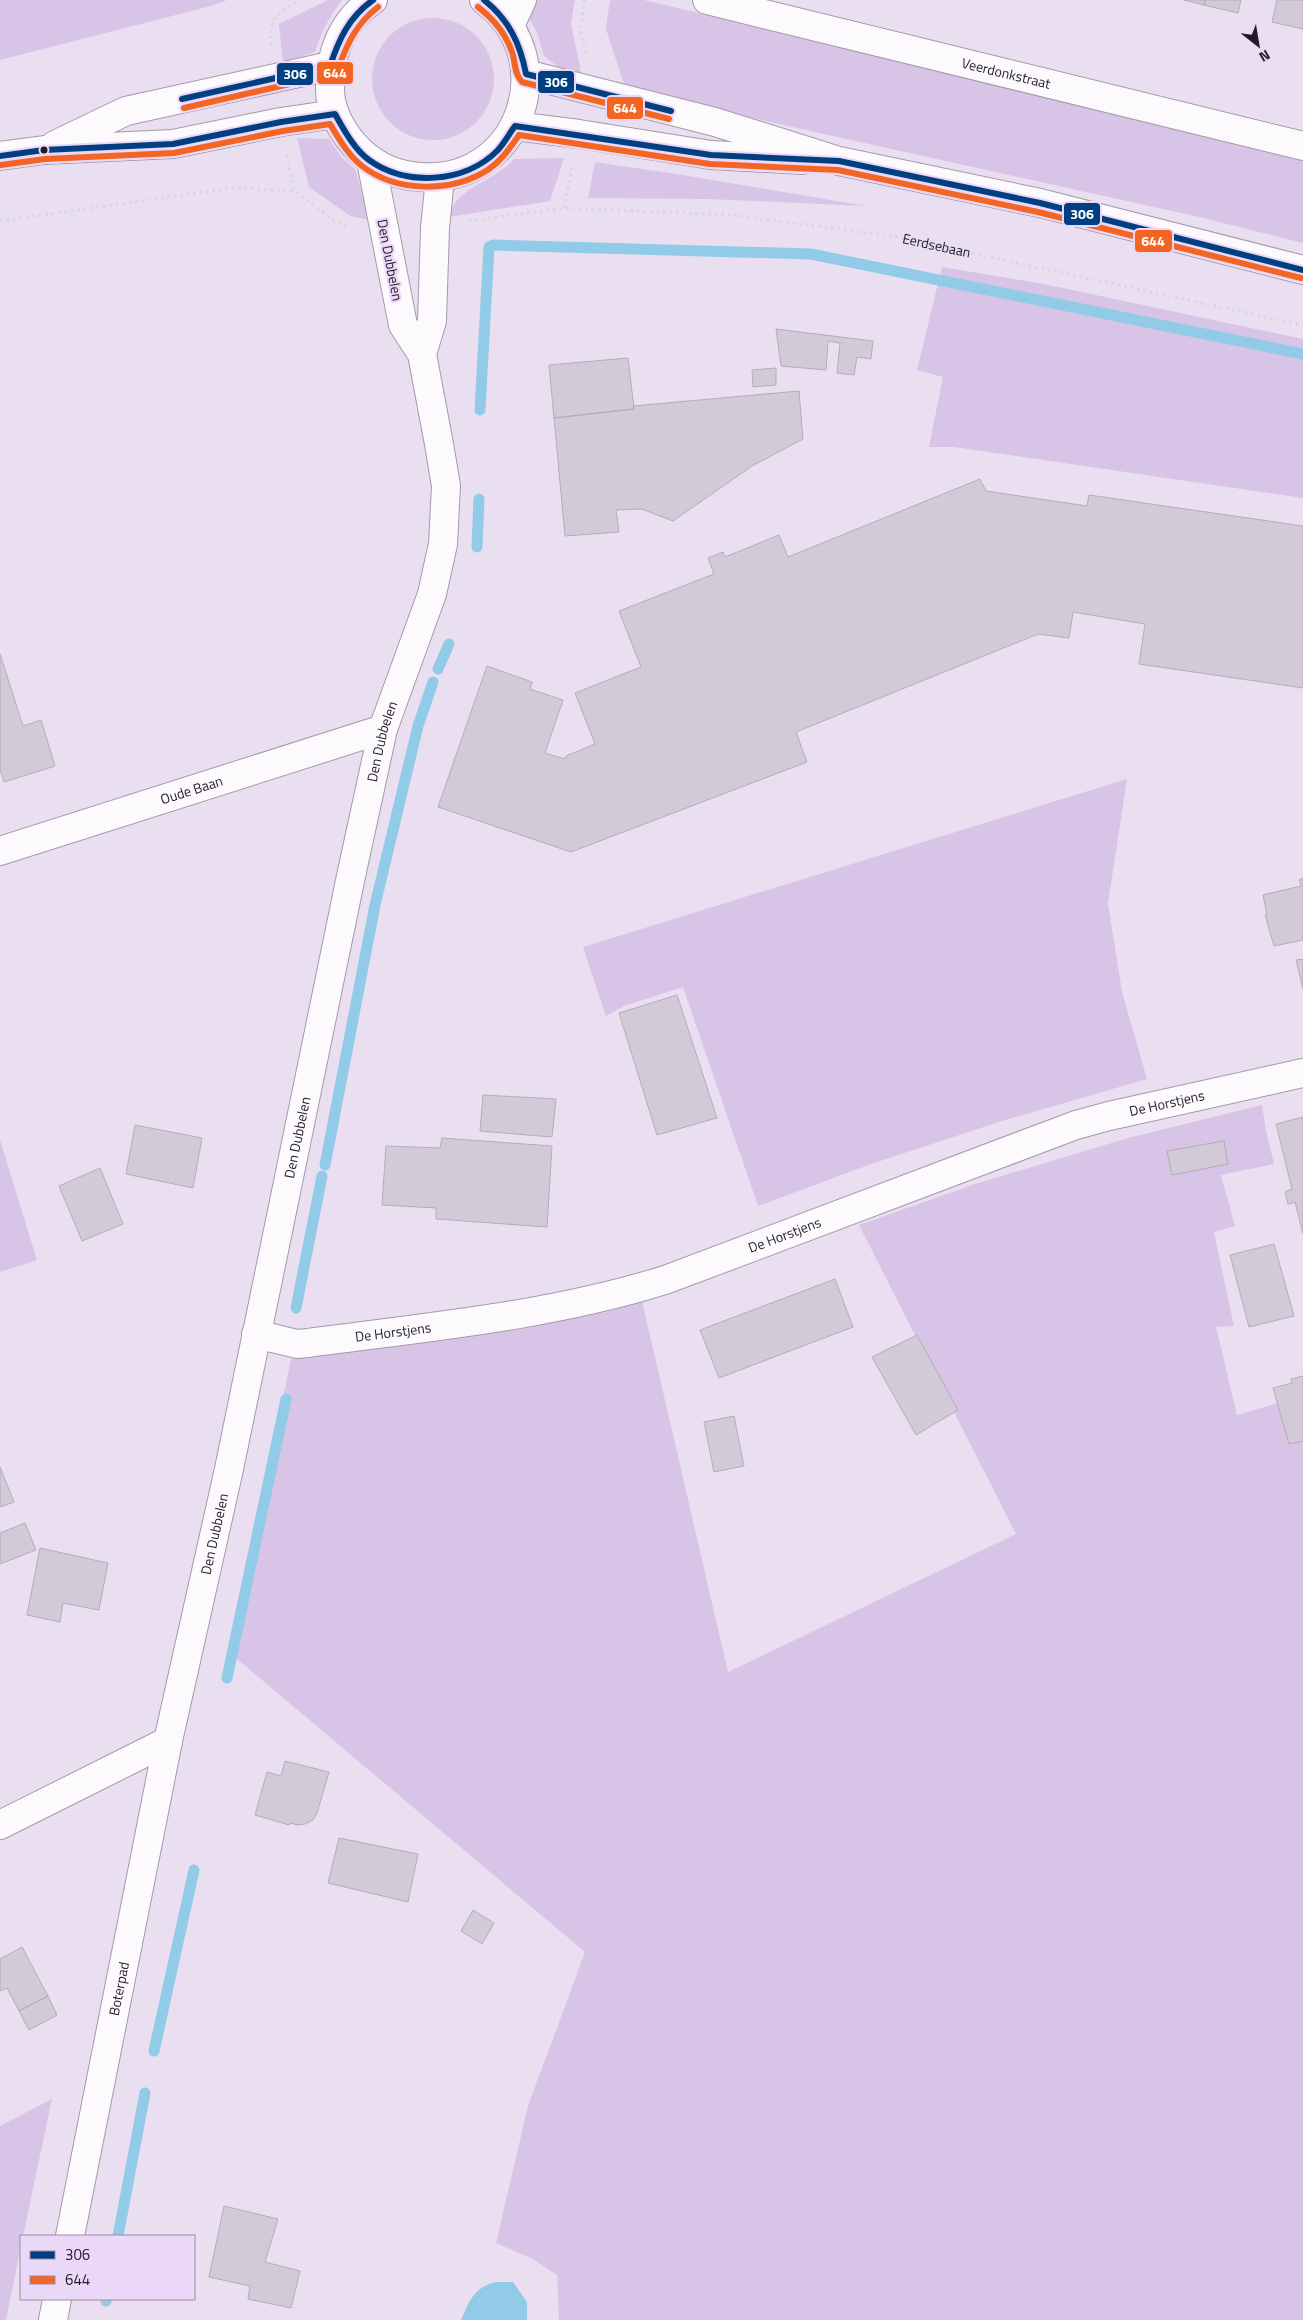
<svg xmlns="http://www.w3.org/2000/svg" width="1303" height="2320" font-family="'Titillium Web',sans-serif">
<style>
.green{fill:#d8c4e6}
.water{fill:#92cbe7}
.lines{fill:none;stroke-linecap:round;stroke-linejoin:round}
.stream{stroke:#92cbe7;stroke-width:11}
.building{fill:#d3cad7;stroke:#b5acb9}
.street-casing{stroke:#a39ba8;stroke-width:30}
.secondary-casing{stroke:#a39ba8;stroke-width:30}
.path{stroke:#d9d6dc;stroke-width:3;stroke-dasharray:2.5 4;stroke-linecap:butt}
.street{stroke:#fcfafd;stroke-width:28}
.secondary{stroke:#fcfafd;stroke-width:28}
.bus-1-casing{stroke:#ebd8f8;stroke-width:10}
.bus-2-casing{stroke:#ebd8f8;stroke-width:10}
.bus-1{stroke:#004080;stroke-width:6}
.bus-2{stroke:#f26522;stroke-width:6}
.bus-dot{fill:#221b26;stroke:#ebd8f8;stroke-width:2}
.labels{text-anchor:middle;stroke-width:4.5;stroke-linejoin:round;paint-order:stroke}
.street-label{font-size:14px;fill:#221b26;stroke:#ebd8f8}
.line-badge{stroke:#ebd8f8;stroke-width:2}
.badge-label{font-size:14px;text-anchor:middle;font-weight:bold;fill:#fff}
</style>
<rect width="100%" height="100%" fill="#eadff1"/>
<path class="green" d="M0,0H227L211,6L0,60Z
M328,0H342C330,16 321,32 315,52L283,63L279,24Z
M537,0H575L571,23L583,82L557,66L544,56L538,35L528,16Z
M610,0H644L1303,155V243L1199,217L626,90L606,29Z
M372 79a61 61 0 1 1 122 0a61 61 0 1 1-122 0Z
M297,138L329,139L342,158L355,169L370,220L350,216L309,187Z
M564,158L550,201L448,217C456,187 495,181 514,159Z
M595,162L683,175L866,206L709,199L588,198Z
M942,267L1044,284L1303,339V498L954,447H929L943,377L917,370Z
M1127,779L1108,903L1122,992L1147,1079L1002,1121L874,1163L758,1206L683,987L624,1006L606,1016L583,947Z
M1262,1105L1266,1131L1274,1164L1221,1175L1235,1226L1214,1232L1234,1326L1216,1327L1237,1415L1299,1397L1303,1408V2320H559L557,2275L531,2258L496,2243L528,2106L585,1952L231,1654L291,1359L326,1352L452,1339L607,1312L642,1301L728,1672L1016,1534L859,1225L975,1184L1128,1138Z
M0,1140L37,1260L0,1272Z
M52,2099L23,2236H21V2246L6,2320H0V2126Z"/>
<path class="water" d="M496,2282H513L527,2302V2320H461C470,2300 473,2288 496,2282Z"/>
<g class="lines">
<path class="stream" d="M480,410L489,247L493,245L811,254L1303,354
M477,547L479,499
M438,669L449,644
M325,1165L375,905L418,726L433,682
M296,1308L322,1176
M227,1678L286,1399
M154,2051L194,1870
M118,2236L145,2093
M106,2301V2299"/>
</g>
<path class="building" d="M1184,0H1205L1204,5Z
M1205,0H1241L1238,13L1204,5Z
M1277,0H1303V29L1272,22Z
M776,329L873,341L871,359L857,357L854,375L837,373L840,343L828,341L826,370L781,366Z
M628,358L634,409L554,418L549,365Z
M776,368V385L753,387L752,370Z
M799,391L803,439L752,466L673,521L642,509L616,510L619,532L565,536L554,418L634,409L633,406Z
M980,479L986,491L1087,506L1089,495L1303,526V688L1139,664L1145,624L1073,612L1069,638L1038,634L796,732L807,762L571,852L438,807L487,666L532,682L530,689L563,700L545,753L565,759L566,756L595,744L575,693L641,667L619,611L714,574L708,558L723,552L725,557L779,535L788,557Z
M0,654L23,726L41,720L55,766L4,782L0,769Z
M1303,878V940L1274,946L1265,915H1267L1263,895L1301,886L1299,880Z
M1303,959V989L1296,960Z
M677,995L717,1118L657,1135L619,1013Z
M483,1095L556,1099L552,1137L480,1131Z
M1303,1117V1234L1295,1202L1288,1204L1285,1192L1292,1189L1276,1124Z
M135,1125L202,1138L193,1188L126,1174Z
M442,1138L552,1146L547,1227L436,1219V1208L382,1205L386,1146L440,1148Z
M1224,1141L1228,1164L1172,1175L1167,1151Z
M100,1168L123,1224L82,1241L59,1186Z
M1274,1244L1294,1316L1249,1327L1230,1255Z
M835,1279L853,1327L719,1378L700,1330Z
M917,1335L958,1410L916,1435L872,1357Z
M1303,1376V1441L1289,1444L1273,1388L1292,1383L1291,1379Z
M734,1416L744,1466L714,1472L704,1422Z
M0,1467L14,1502L0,1507Z
M25,1523L36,1550L0,1564V1533Z
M40,1548L108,1563L99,1610L63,1603L60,1622L27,1615Z
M285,1761L329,1772L317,1813L313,1820L305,1824L297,1825L290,1823L289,1825L255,1815L267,1772L281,1776Z
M339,1838L418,1854L408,1902L328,1883Z
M473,1910L494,1923L482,1944L461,1931Z
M22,1947L48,1996L19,2011L7,1988L0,1991V1959Z
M48,1996L57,2015L29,2030L19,2011Z
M224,2206L278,2219L265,2262L300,2271L291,2308L248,2299L250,2286L209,2277Z"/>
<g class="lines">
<g class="street-casing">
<g id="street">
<path id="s2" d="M707,0L1303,146"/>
<path d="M510,26L522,0"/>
<path d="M422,354L432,321L435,228L440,178"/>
<path id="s3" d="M0,851L383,729"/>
<path id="s4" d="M256,1334L297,1344L308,1343C428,1327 550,1316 665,1280L1076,1125L1109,1116L1303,1073"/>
<path id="s5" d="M0,1825L168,1741L229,1469L351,876L383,729L432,594L443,544L446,486L439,444L422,354L403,325L371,161"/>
<path id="s6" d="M70,2236L168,1741"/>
<path d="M53,2320L57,2299"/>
</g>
</g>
<g class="secondary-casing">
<path id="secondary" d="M373,0C343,20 330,52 330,87C329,111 344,135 360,151C377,167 398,176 421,177C520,184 564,58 484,0
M526,74L715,122L839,161L1040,203L1303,270
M515,126L579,134L711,155L802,160
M55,145L126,111L330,66
M0,156L44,150L173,144L281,122L335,114"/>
</g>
<g class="path">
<path d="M585,0L580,30L586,54"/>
<path d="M271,45C269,15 276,15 300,0"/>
<path d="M287,155L294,191L333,220L349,228"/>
<path d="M564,208L572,167"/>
<path d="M0,221L232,188L294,191"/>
<path id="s1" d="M469,221L564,208L730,215L893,236L1303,325"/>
</g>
<use href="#street" class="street"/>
<use href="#secondary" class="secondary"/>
<g class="bus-1-casing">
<path id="bus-1" d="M484,0C509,20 520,43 526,74L671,111
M182,99L330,66C339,39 349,17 373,0
M0,156L44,150L173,144L281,122L335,114C344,130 354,149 369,160C406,187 465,183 497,151C504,144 509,134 515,126L711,155L839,161L1040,203L1303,270"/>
</g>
<g class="bus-2-casing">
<path id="bus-2" d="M478,7C495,20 507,35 513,55C515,64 515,75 522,82L669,119
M184,108L334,74L338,69C347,44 356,24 378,7
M1,165L45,159L174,153L283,131L330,124C339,139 348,155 362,166C397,193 453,193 489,169C502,160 510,148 519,135L710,164L838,170L1038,212L1301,278"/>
</g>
<use href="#bus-1" class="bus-1"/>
<use href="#bus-2" class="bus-2"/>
</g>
<circle class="bus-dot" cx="44" cy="150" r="4.5"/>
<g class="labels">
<g class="street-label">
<text dy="5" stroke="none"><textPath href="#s2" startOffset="308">Veerdonkstraat</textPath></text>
<text dy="5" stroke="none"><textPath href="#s1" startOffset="471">Eerdsebaan</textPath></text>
<text transform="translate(390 260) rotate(79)" y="5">Den Dubbelen</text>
<text dy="5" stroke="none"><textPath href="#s5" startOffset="1210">Den Dubbelen</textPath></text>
<text dy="5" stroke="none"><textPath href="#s3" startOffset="201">Oude Baan</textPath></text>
<text dy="5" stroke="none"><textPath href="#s4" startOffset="949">De Horstjens</textPath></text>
<text dy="5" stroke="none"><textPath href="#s5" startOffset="805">Den Dubbelen</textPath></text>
<text dy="5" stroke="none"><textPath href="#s4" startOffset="544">De Horstjens</textPath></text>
<text dy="5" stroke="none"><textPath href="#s4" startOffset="139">De Horstjens</textPath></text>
<text dy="5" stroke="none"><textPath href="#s5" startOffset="400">Den Dubbelen</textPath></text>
<text dy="5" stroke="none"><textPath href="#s6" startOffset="252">Boterpad</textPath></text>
</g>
</g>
<g class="line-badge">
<rect x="316" y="61" width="38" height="24" rx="5" fill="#f26522"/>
<rect x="276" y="62" width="38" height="24" rx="5" fill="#004080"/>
<rect x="537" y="70" width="38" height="24" rx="5" fill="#004080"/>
<rect x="606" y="96" width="38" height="24" rx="5" fill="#f26522"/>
<rect x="1063" y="202" width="38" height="24" rx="5" fill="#004080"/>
<rect x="1134" y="229" width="39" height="24" rx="5" fill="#f26522"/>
</g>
<g class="badge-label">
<text x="335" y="78">644</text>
<text x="295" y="79">306</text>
<text x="556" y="87">306</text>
<text x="625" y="113">644</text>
<text x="1082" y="219">306</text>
<text x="1153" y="246">644</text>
</g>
<rect x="20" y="2235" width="175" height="65" fill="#ebd8f8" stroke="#9b8ca4"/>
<rect x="30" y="2251" width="25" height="8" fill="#004080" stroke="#9b8ca4"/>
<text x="65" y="2260" font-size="15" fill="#221b26">306</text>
<rect x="30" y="2276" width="25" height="8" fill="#f26522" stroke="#9b8ca4"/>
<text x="65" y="2285" font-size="15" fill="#221b26">644</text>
<g transform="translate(1258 45) rotate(149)" stroke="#ebd8f8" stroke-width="4" paint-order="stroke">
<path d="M0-4L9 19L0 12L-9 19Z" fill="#221b26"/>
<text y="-8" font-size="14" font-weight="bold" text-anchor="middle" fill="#221b26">N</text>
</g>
</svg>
